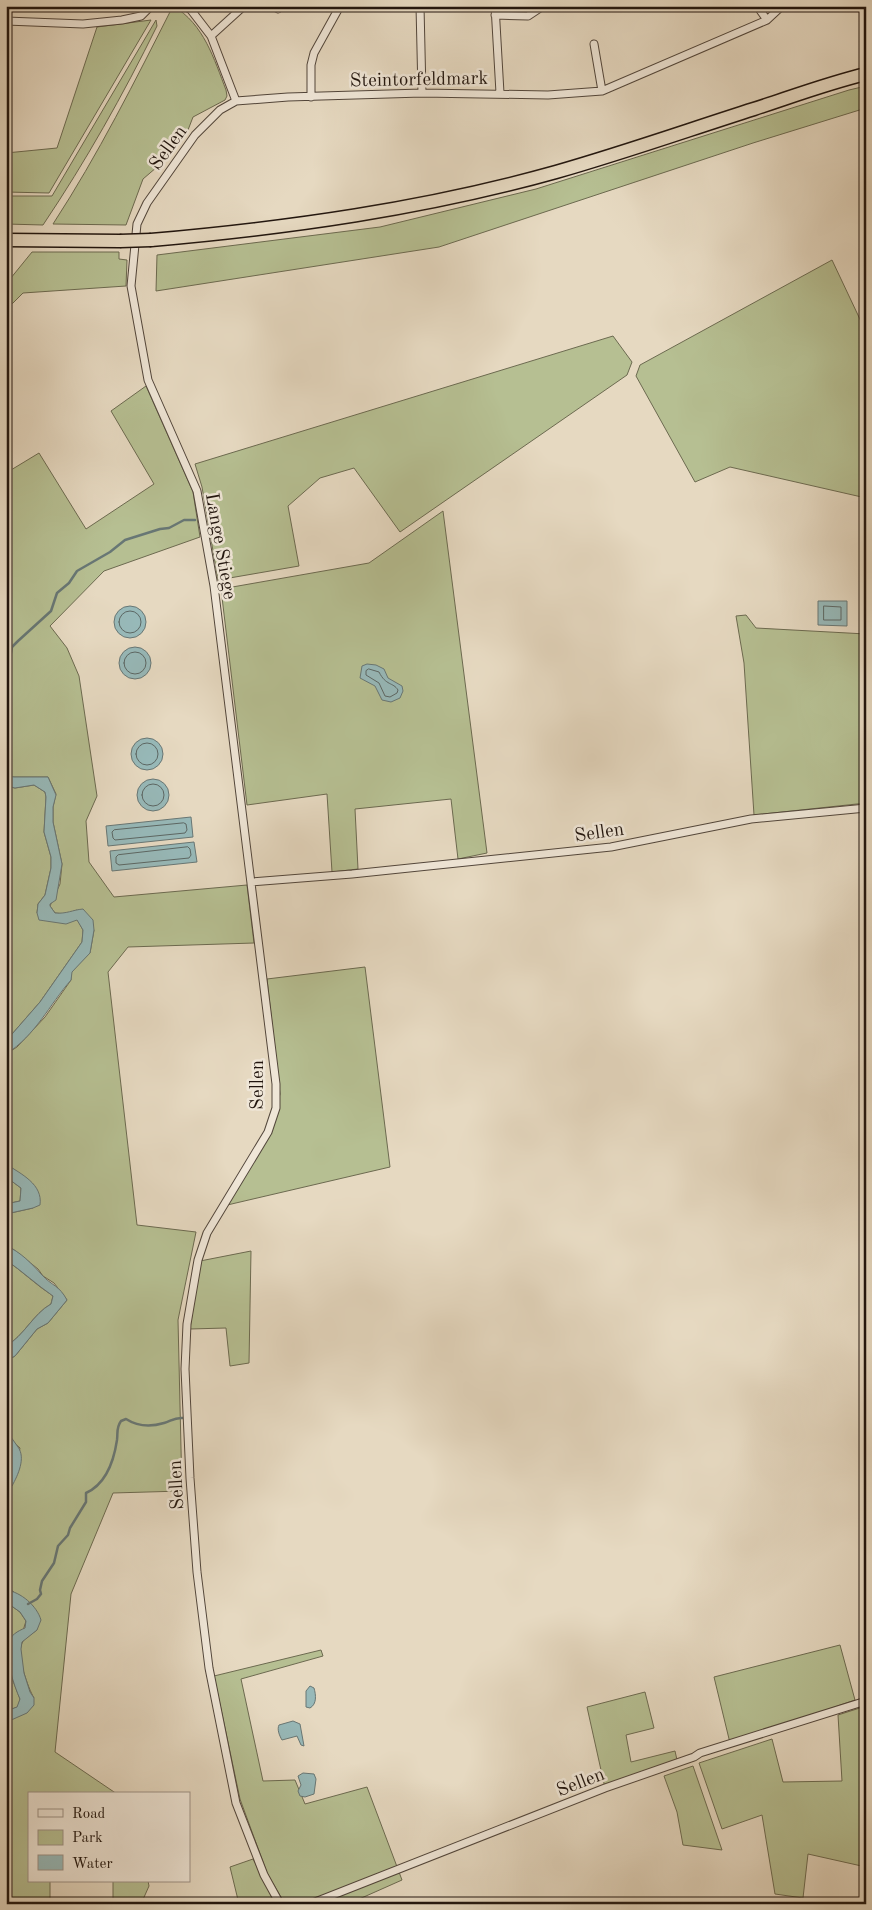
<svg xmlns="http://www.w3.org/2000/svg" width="872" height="1910" font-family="'Old Standard TT',serif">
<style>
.green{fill:#b6bf92;stroke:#6c6a50}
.water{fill:#97b9b9;stroke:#687775}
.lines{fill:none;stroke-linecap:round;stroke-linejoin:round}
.shore{stroke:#5c6764;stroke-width:1}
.stream{stroke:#687775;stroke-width:2.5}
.street-casing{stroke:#52463b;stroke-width:9}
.highway-casing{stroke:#21150e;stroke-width:15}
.street{stroke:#efe6d7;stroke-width:7}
.highway{stroke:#e6d9c1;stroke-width:12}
.highway-bridge-casing{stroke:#21150e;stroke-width:15;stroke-linecap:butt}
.highway-bridge{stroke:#e6d9c1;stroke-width:12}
.labels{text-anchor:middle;stroke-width:5;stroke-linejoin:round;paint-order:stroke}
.street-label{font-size:19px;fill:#21150e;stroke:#efe6d7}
</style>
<rect width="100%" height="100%" fill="#e6d9c1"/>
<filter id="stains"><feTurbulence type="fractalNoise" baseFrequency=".004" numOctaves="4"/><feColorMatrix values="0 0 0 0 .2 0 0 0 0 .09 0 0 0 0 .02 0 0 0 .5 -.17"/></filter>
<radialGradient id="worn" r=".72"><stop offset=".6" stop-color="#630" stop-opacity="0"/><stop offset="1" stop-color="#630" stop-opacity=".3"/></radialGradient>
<path class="green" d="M173,6C204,24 214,59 226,90L227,96L225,100L193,117L188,130L183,138L173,145L157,167L143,179L126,225L53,224C98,155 135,81 173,6Z
M151,20L49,193L6,192V153L57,148L97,27Z
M156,20L157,26C123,95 86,161 43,225L6,224V196H52Z
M866,86V108L753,143L439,247L156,291L157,255L380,227L536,189L849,90Z
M32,252H119V259L127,260L126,286L23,293L6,310V284Z
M832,260L866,332V498L730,467L695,482L636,376L640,365Z
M613,336L632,362L627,375L400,532L354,468L320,478L288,506L299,566L218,580L202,487L195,464Z
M146,386L193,492L200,537L104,571L50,626L67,648L79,676L97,796L86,821L89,862L114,897L247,885L254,943L128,947L108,972L137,1225L196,1232L178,1320L182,1491L113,1493L71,1594L55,1752L117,1794H29V1881H50V1904H6V1721H9L34,1698C28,1688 16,1655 22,1643C24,1638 33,1633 37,1630L13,1591L6,1590V1486H12L20,1448L12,1441L6,1430V1361L15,1356L37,1329L48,1323L67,1300L54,1283L43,1276L38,1269L13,1249L6,1246V1214L33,1208L16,1171L6,1164V1054L17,1047L45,1017L71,980V972L90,953L94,930L77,910L66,914L55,913L50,906L60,884L62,864L53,822V807L56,794L48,777H14L6,776V473L39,453L86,529L154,484L111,411Z
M443,511L487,853L458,859L451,799L355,809L358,869L332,872L327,794L247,805L221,589L369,563Z
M746,615L756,628L866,634V803L754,815L744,663L736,616Z
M34,785L45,792L46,797L44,832L51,857V868L45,895L38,904L37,913L77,919L83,930L82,942L40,1002L6,1041V786L15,788Z
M365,967L390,1167L223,1206L270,1132L280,1094L267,979Z
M6,1177L21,1188L20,1201L6,1204Z
M251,1251L249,1363L230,1366L226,1328L190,1329L200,1261Z
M6,1260C22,1271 36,1285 53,1296L51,1304C33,1314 24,1336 6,1346Z
M6,1602L20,1612L26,1621L10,1673L20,1699L18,1707L6,1711Z
M840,1645L855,1700L730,1743L714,1677Z
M321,1650L323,1656L241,1679L263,1781L295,1780L305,1804L367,1787L402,1880L348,1904H285L267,1873L240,1799L214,1676Z
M645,1692L654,1728L626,1735L631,1762L675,1751L677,1760L605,1788L587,1707Z
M866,1706V1867L808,1854L803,1898L775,1894L762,1815L722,1829L699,1763L772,1739L783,1782L842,1781L838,1715Z
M693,1766L722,1850L683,1845L677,1812L664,1776Z
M253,1859L276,1904H239L230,1867Z
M113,1881H148L149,1886L141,1904H113Z"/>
<path class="water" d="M818,601H847V626L818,625Z
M114 622a16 16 0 1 1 32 0a16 16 0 1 1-32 0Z
M119 663a16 16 0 1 1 32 0a16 16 0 1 1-32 0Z
M367,664L376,665L384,669L388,678L402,686L403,691L400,698L391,702L382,700L375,686L360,678L362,666Z
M131 754a16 16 0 1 1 32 0a16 16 0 1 1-32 0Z
M6,776L14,777H48L56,795L53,807V822L62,864L56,900L50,904V906L55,913C67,914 72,910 83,909L93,920L94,930L90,953L72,972L71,980C49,1005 36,1035 6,1054V1041L40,1002L82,942L83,930L77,920L66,924L39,920L37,913L38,904L45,895L51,868V857L44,832L46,797L45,792L34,785L15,788L6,786Z
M137 795a16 16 0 1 1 32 0a16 16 0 1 1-32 0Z
M191,817L193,837L108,846L106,826Z
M194,842L197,862L112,871L110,851Z
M6,1164C21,1174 43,1184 40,1205L33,1208L6,1214V1204L20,1201L21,1188L6,1177Z
M6,1246C20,1251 33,1265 42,1275C52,1286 59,1285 67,1300L48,1323L37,1329L15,1356L6,1361V1346C24,1336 33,1314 51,1304L53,1296C37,1285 22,1271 6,1260Z
M6,1430C10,1436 14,1441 18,1447C26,1458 18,1475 12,1486H6V1468L8,1465L6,1454Z
M6,1590C21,1592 37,1606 41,1620L37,1630L22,1642L21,1649L24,1673L30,1692L34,1698V1705L27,1713L9,1721H6V1711L17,1707L20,1699C14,1686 5,1658 8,1644C10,1635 18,1631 25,1628L26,1621L20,1612L6,1602Z
M310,1686L314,1688C316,1695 317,1704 310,1708L306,1707V1691Z
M293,1721L300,1724L304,1746L301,1745L297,1736L282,1740C279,1735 277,1729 279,1725Z
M303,1773L314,1774L316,1779L314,1794L305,1797L300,1796L298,1791L301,1785L298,1776Z"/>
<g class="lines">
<path class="shore" d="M824,606L841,607V620H824Z
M119 622a11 11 0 1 1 22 0a11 11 0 1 1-22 0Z
M124 663a11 11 0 1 1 22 0a11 11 0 1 1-22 0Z
M369,669L379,672C386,686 393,682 398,690L397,693L390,697L385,696L379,683L366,675V671Z
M136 754a11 11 0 1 1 22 0a11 11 0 1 1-22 0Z
M142 795a11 11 0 1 1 22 0a11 11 0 1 1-22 0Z
M184,823L186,824L187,830L185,833L115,840L113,838L112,832L114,830Z
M188,847L190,849L191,855L189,858L119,865L116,863V857L118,855Z"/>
<path class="stream" d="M6,651L9,654L11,653L12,647L18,641L51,611L57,593L69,583L77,571L110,552L125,540L160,529L169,528L184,520H195
M28,1604L37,1599L41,1594L40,1590L42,1581L54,1563L58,1546L68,1535L70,1528L86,1502V1493C106,1484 114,1460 117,1440C118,1432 116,1428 121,1421L126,1419C137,1426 151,1427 164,1423C171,1421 175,1417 183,1418"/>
<g class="street-casing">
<path id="street" d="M185,6L191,10L211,36
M273,6L278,9
M420,6L422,93
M495,6L500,93
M757,6L767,20
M495,15L528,16L543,6
M6,21L83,24L122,20L141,16L151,6
M594,44L602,91
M311,97V65L314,53L340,6
M236,101L211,36L244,6
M252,882L352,874L611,847L751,819L866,808
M280,1904L264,1875L236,1803L209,1668L197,1572L190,1478L185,1369L187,1324L198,1260L207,1233L268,1132L276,1108V1084L214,586L197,491L148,380L131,286L137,224L147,203L195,135L220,110L236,101L288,97L422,93L548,95L602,91L767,20L782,6
M310,1904L605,1788L694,1757L700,1753L866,1701"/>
</g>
<g class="highway-casing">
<path id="highway" d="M6,240L120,241
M151,240C288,228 424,209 556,172C623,153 688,130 754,109C791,97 828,83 866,74"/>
</g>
<use href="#street" class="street"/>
<use href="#highway" class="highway"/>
<g class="highway-bridge-casing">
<path id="highway-bridge" d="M120,241L151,240"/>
</g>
<use href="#highway-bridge" class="highway-bridge"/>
</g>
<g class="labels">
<g class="street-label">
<text transform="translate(419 78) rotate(-1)" y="7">Steintorfeldmark</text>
<text transform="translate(167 147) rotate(-54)" y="7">Sellen</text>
<text transform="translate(222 546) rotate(80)" y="7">Lange Stiege</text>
<text transform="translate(599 831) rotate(-8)" y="7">Sellen</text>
<text transform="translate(256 1085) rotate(-90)" y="7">Sellen</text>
<text transform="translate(175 1485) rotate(-93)" y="7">Sellen</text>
<text transform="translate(580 1781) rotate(-21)" y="7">Sellen</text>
</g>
</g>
<rect width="872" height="1910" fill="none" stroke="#e6d9c1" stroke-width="25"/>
<rect x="8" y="8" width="857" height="1895" fill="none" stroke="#21150e" stroke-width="2.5"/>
<rect x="12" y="12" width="847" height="1885" fill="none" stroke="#21150e"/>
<rect x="28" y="1792" width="162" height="90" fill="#efe6d7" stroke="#9d9287"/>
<rect x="38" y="1809" width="25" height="8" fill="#efe6d7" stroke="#9d9287"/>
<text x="72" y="1818" font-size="15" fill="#21150e">Road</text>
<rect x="38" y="1830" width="25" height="15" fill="#b6bf92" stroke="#9d9287"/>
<text x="72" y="1842" font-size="15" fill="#21150e">Park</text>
<rect x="38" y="1855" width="25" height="15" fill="#97b9b9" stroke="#9d9287"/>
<text x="72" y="1868" font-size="15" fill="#21150e">Water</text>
<rect width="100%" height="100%" filter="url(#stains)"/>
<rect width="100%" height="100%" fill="url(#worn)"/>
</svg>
